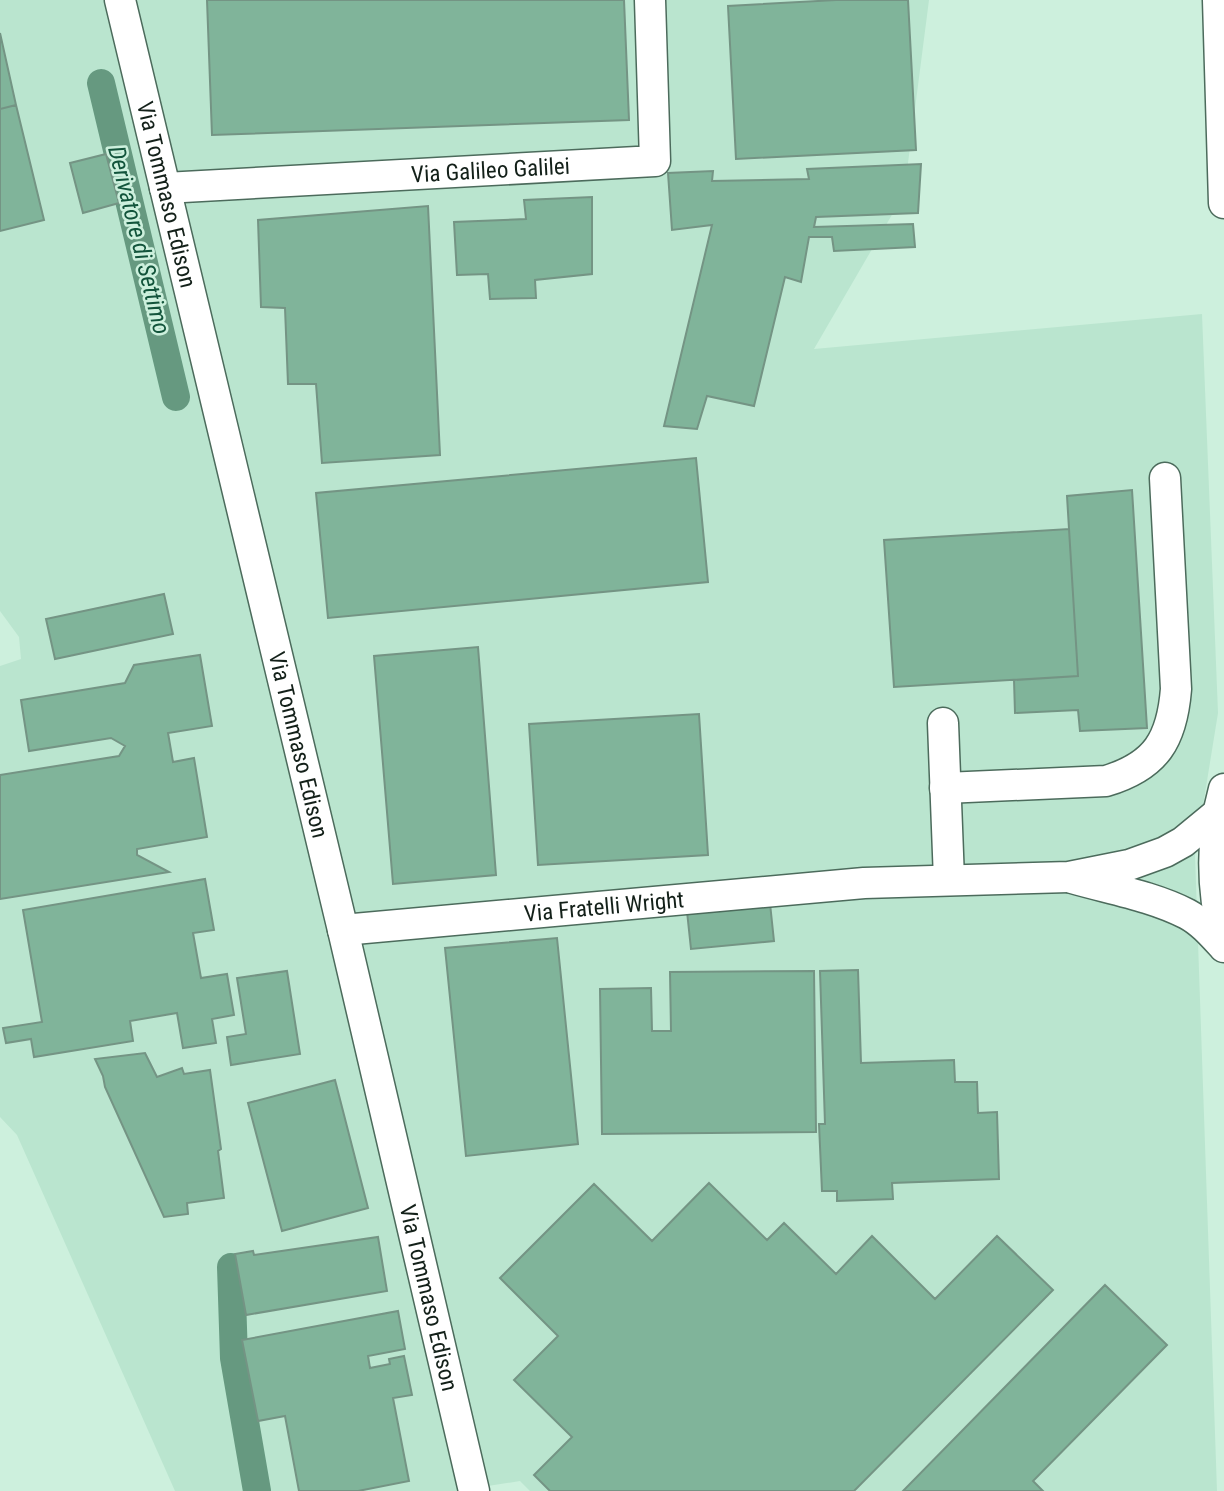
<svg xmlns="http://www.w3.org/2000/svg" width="1224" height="1491" font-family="'Roboto Condensed',sans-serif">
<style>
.built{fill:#bae5cf}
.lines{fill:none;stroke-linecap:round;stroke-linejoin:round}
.canal{stroke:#669980;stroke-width:28}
.building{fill:#80b49a;stroke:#749484;stroke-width:2}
.minor-casing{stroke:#4c6b5c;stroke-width:33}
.minor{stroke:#fff;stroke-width:30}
.labels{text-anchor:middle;stroke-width:5;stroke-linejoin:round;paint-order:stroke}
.street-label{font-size:23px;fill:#132019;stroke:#cdf0dd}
.water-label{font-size:24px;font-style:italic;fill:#12543b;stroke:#cdf0dd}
</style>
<rect width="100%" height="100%" fill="#cdf0dd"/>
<path class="built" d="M0,0H929L904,194L814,349L1202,314L1218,713L1195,855L1217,1491H530L520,1481L456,1491H175L17,1135L0,1117V666L21,659L19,637L0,611Z"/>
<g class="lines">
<path class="canal" d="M101,83L176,397
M231,1267L234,1358L257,1491"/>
</g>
<path class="building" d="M207,0H624L629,120L212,135Z
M836,0H908L916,150L736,159L728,6Z
M0,33L16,105L0,109Z
M16,105L44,220L0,231V109Z
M106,154L119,203L83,213L70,163Z
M921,164L918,213L816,217L814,227L913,224L915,247L834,251L832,237H809L801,282L785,277L754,406L707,396L697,429L664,426L712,225L672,230L668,173L713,171L712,181L809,179L807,169Z
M592,197V274L535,280L536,298L490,299L488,274L457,275L454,222L526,219L524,200Z
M428,206L440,455L322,463L316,384H288L285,308L261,307L258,220Z
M696,458L708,582L328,618L316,493Z
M1132,490L1147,728L1080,731L1078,710L1015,713L1014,680L1078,676L1067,496Z
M1069,529L1078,676L894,687L884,540Z
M164,594L173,634L55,659L46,619Z
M478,647L496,875L393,884L374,656Z
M200,655L212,726L168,733L173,762L194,758L207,837L137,849V855L169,872L0,899V775L119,756L125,746L111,738L29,751L21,700L125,683L134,665Z
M699,714L708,855L538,865L529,724Z
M205,879L214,930L193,933L201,978L227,974L234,1015L212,1019L216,1043L183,1048L177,1013L130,1021L133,1041L34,1057L31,1039L6,1043L3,1028L42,1022L23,910Z
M769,894L774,941L691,949L686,902Z
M557,938L578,1144L466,1156L445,948Z
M858,970L861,1063L954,1060L955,1082H977L978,1113L997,1112L999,1179L892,1183L893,1199L837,1201V1191H822L819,1124H825L820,971Z
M287,971L300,1054L231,1065L227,1037L246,1034L237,978Z
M814,971L816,1132L602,1134L600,989L651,988L652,1031H671L670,972Z
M145,1053L157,1077L182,1068L184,1074L210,1070L221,1149L218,1151L224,1198L187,1203L188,1214L164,1217L105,1087L103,1076L95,1059Z
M335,1080L368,1208L282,1231L248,1103Z
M709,1183L767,1240L784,1223L836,1274L872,1236L935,1299L997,1236L1053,1290L854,1491H550L534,1475L572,1437L514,1380L558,1336L500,1278L594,1184L652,1241Z
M378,1237L387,1291L246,1315L235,1254L253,1251L254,1255Z
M1105,1285L1167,1345L1033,1481L1043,1491H903Z
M398,1311L405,1349L368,1356L370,1368L390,1364L389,1359L404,1356L412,1395L393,1398L409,1481L358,1491H299L285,1416L258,1421L242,1340Z"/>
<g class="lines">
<g class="minor-casing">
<g id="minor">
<path id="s1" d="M120,0L343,930L474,1491"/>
<path d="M1218,0L1224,203"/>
<path id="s2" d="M165,188L655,161L650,0"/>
<path d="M943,723L949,880"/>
<path d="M945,788L1106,781C1156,766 1172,740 1176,689L1165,478"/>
<path d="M1224,789C1211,836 1211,890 1224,937"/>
<path d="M1072,878C1110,889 1152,896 1187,914C1202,922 1213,935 1224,947"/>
<path id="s3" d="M343,930L864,883L1069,877L1129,865L1165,852L1183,842L1217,814"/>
</g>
</g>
<use href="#minor" class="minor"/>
</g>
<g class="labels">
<g class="street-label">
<text dy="8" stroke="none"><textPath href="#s2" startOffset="326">Via Galileo Galilei</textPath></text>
<text dy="8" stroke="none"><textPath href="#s1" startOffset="200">Via Tommaso Edison</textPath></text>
<text dy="8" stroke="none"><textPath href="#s1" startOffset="766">Via Tommaso Edison</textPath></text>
<text dy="8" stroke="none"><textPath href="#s3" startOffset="262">Via Fratelli Wright</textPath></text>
<text dy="8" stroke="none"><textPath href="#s1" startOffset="1334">Via Tommaso Edison</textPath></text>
</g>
<g class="water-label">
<text transform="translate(139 240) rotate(76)" y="8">Derivatore di Settimo</text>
</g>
</g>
</svg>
